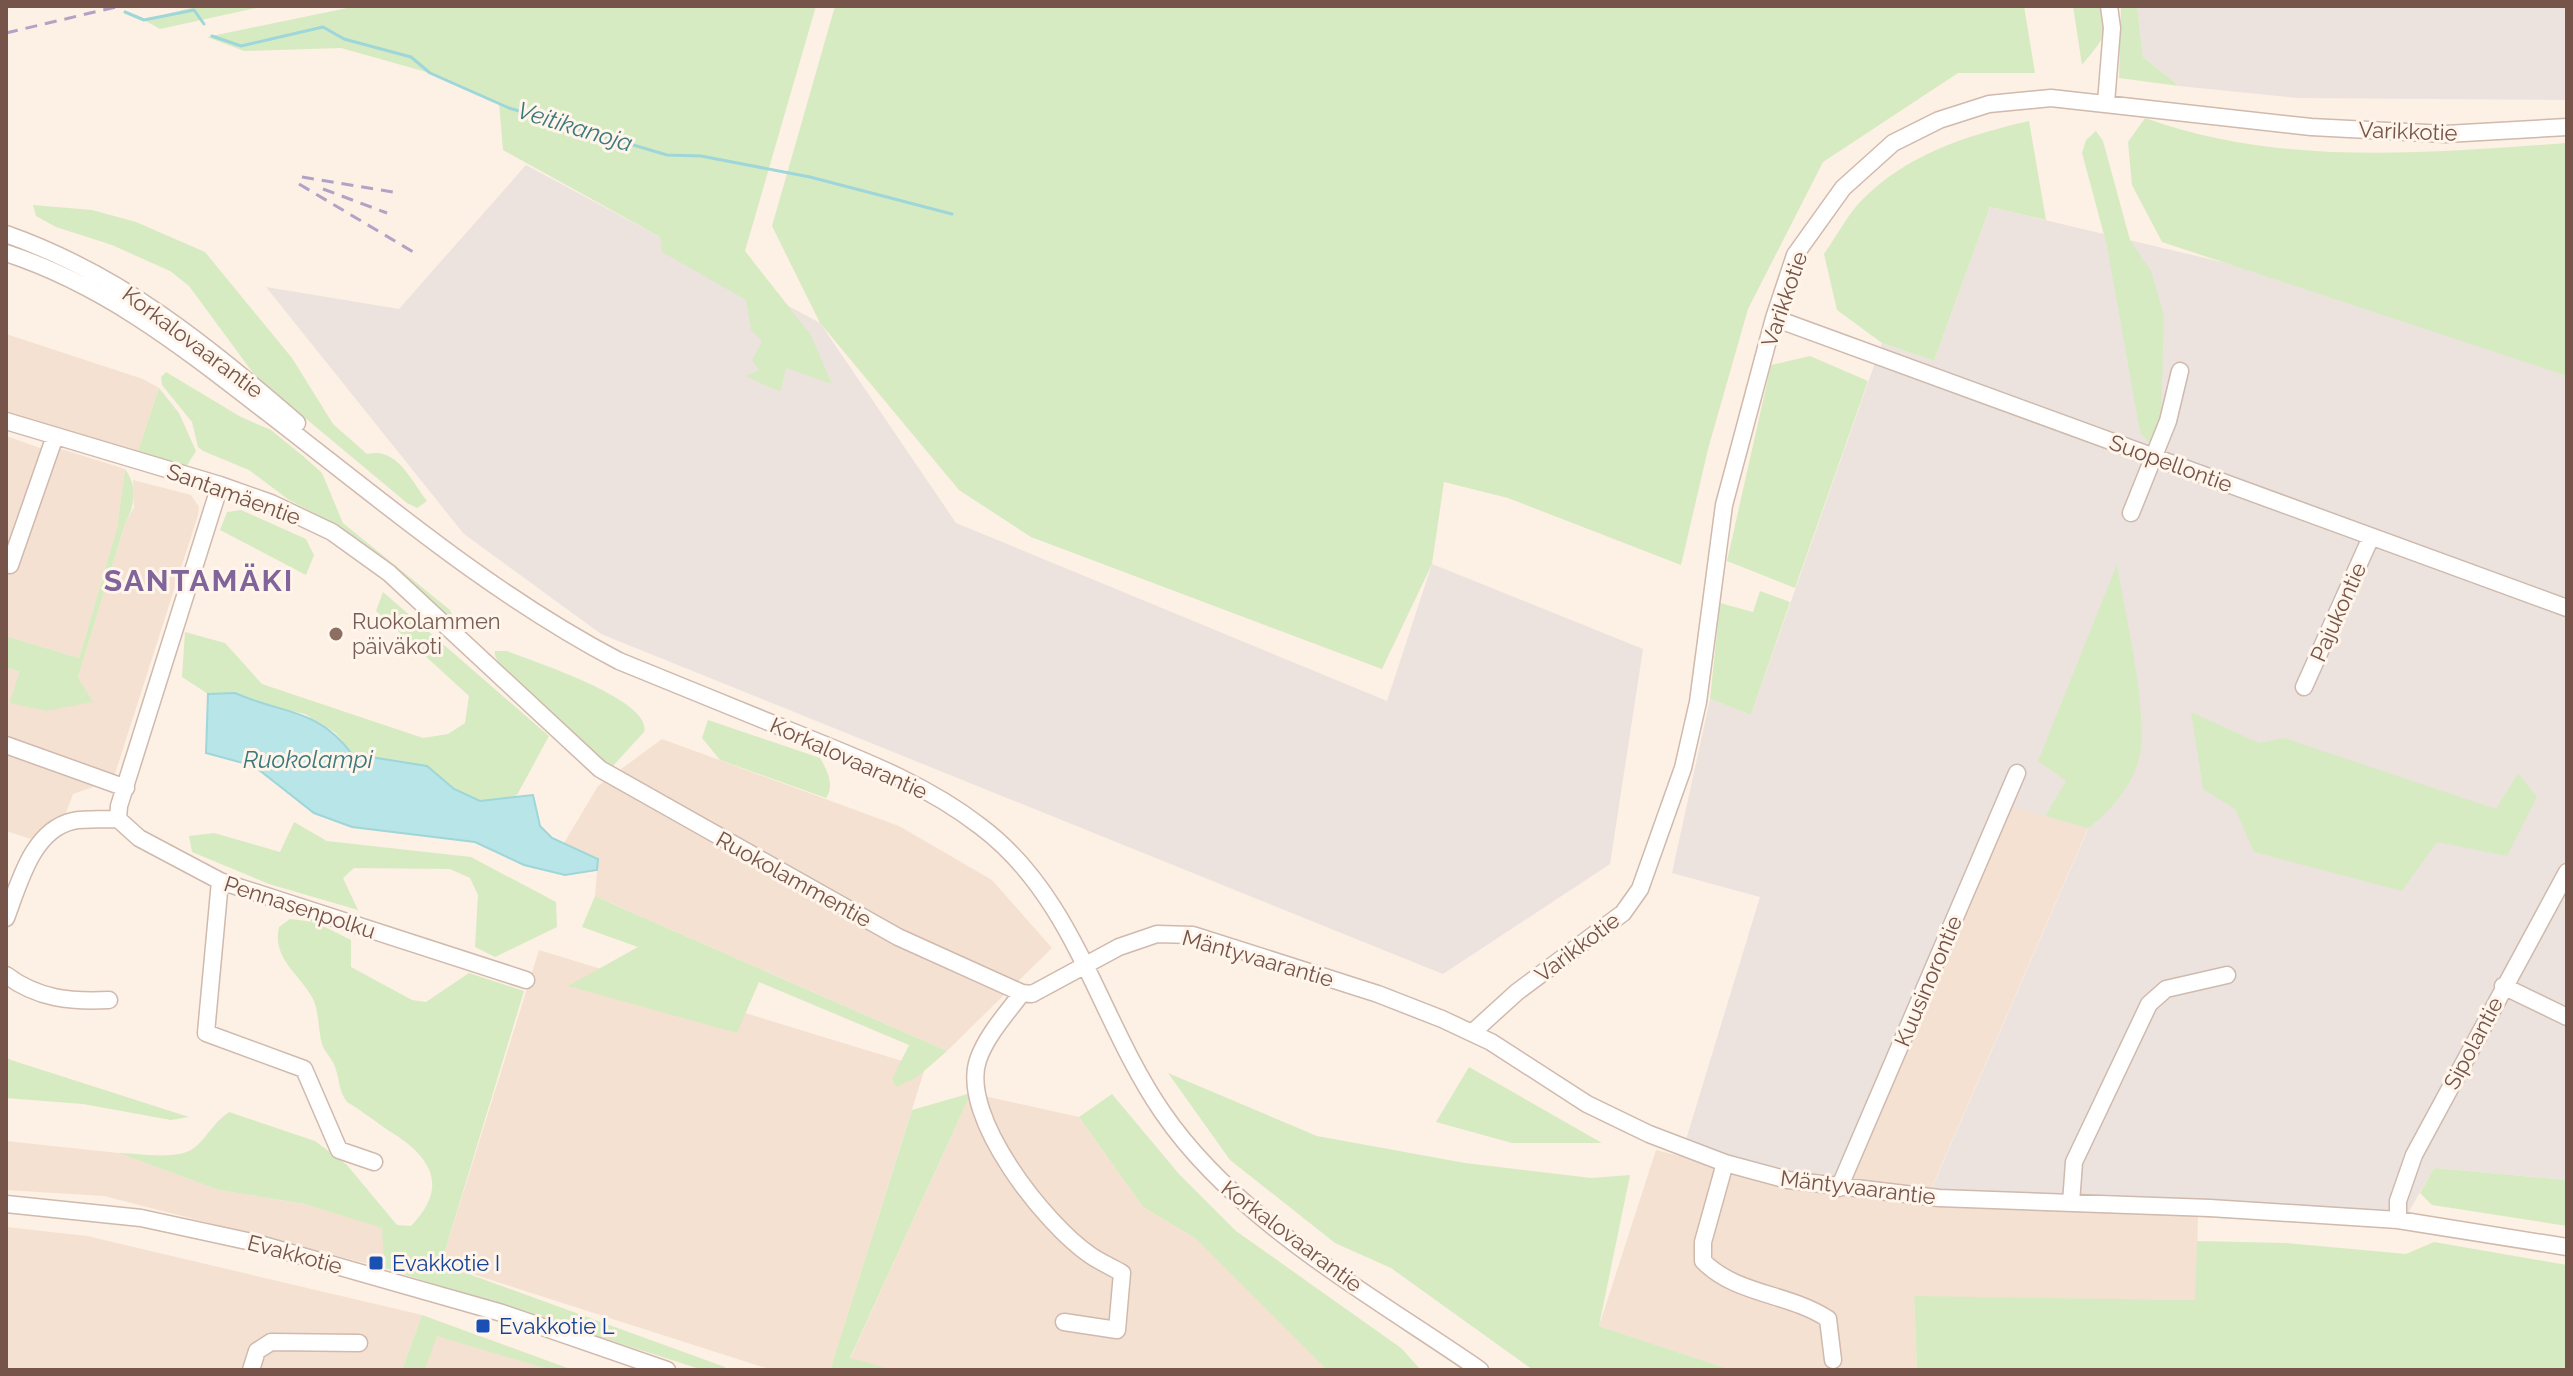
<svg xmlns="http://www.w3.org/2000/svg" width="2573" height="1376" font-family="Raleway,sans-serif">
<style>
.residential{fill:#f4e1d2}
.industrial{fill:#ece3df}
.green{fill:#d7ebc2}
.water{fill:#b8e5e7;stroke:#9ed6d9;stroke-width:2}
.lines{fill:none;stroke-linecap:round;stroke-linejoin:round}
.stream{stroke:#9ed6d9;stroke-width:3}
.minor-casing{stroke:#d0b9ad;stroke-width:19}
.minor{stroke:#fff;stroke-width:16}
.rail{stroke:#b1a2c6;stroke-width:3;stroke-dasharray:12 8;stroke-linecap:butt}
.education-dot{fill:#8d6e63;stroke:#fff5eb;stroke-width:3}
.transit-dot{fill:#1a4fb4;stroke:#fff5eb;stroke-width:3}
.labels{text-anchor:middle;stroke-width:6;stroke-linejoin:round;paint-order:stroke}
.street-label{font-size:22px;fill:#765449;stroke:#fff5eb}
.education-label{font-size:22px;fill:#785e54;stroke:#fff5eb;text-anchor:start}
.transit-label{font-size:22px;fill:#164399;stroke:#fff5eb;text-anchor:start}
.water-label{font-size:24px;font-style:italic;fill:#3c787c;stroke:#fff5eb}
.district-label{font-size:30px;font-weight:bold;letter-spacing:2px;fill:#816499;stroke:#fff5eb}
</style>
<rect width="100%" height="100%" fill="#fdf0e4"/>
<path class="residential" d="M6,334L143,379L159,388L137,454L6,412Z
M6,436L43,449L6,561Z
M58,448L125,469L117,528L79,658L6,636V566Z
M133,480L191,495L199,507L198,515L113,780L73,794L62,823L34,840L6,831V667L19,672L11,703L92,702L78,677L125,524L134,507Z
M662,739L899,826L992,880L1052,948L947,1051L595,896L598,859L564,843L598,786Z
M2004,804L2088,828L1925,1203L2198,1216L2196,1300L1914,1297L1917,1370H1732L1599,1326L1656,1150L1833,1195Z
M539,950L925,1068L830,1370H772L441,1264Z
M971,1093L1079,1117L1143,1207L1195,1238L1327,1370H895L850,1359Z
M6,1141L118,1153L219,1190L304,1204L383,1228L384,1268L104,1196L6,1190Z
M6,1227L87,1236L422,1315L402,1370H6Z
M436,1335L550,1370H425Z"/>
<path class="industrial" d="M2137,6H2567V100L2297,98L2179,86L2143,57Z
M526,165L820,323L956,523L1387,701L1432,564L1643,649L1610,864L1443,974L601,634L464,534L266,287L399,309Z
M1990,207L2424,310L2567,367V883L2563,890L2567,892V1180L2434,1168L2400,1227L1925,1204L2088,829L2004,804L1833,1195L1681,1156L1760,897L1672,873L1710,699L1751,715L1882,343L1934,361Z"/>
<path class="green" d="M198,6H265L160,29L144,20Z
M357,6H816L745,251L811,335L832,384L786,368L780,392L745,376L759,370L752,360L762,341L751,330L746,300L662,252L660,237L503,150L499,103L430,73L341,48L244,51L207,37Z
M835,6H2024L2035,73H1958L1823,162L1748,309L1708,449L1681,565L1508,498L1444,482L1432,564L1382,669L1031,537L959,490L820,323L772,226Z
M2073,6H2107C2112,31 2097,47 2082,65Z
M2121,6H2137L2143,57L2179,86L2119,78Z
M2145,118C2280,167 2427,153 2567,143V376L2162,242L2132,185L2128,142Z
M2029,121L2046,220L1990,207L1934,361L1882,343L1837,310L1824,254C1835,238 1846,218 1859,203C1906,154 1965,136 2029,121Z
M2096,131L2103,141L2130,240L2151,271L2164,315L2161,418L2158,432L2148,442L2140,432L2107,246L2082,153L2086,140Z
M33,205L92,210L136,222L205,252L292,358L333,424L367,454C397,447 410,479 427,501L417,508L407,503L256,377L189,286L170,271L112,245L56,227L36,216Z
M1810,356L1868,381L1795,588L1727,561L1771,365Z
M166,372L241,417L271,430L303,456L322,473L343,523L450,610L456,622L452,623L318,515L289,500L249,470L203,451L198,447L192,422L162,385L161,377Z
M159,388L179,413L196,451L186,467L137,454Z
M125,469C138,487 135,505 125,524L78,677L93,702L46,711L10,703L19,672L6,667V636L79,658L117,528Z
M241,510L306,539L314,555L306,575L220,530L227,512Z
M2117,564C2125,614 2148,708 2140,754C2136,781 2109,814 2088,828L2045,816L2066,781L2038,761Z
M1760,591L1790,602L1751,715L1710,699L1720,603L1753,612Z
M383,592L549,736L517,795L500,801H480L454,789L427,766L352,754L336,733L305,714L265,706L235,693L208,694L182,677L185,632L225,643L262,684L423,738L448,734L465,723L469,696L376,611Z
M495,651H507C532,661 654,700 644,732L612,767C593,751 489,669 495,651Z
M2191,712L2259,743L2284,738L2496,809L2518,773L2537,797L2507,856L2437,842L2402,891L2254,852L2235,809L2203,789Z
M708,720L820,758C827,770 835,785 826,798L720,760L702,738Z
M294,822L327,841L471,857L556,902L557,927L495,957L475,947L478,895L470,878L450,869L354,868L343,878L358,910L269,884L192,852L189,836L214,833L280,852Z
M595,896L615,905L947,1051L916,1078L896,1087L892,1079L909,1045L759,982L737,1033L568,986L638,947L582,927Z
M290,919L315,922L351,940V967L412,1000L426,1002L469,973L524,991L441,1264L725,1367L723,1370H703L384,1268L382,1228L304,1204L219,1190L118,1153C139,1153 177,1161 194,1148C208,1137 211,1125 229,1112L315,1141L347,1165L397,1225L411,1226C448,1188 433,1159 394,1134C378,1124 364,1112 347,1102C338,1090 340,1080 335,1067C332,1057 323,1052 321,1040C318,1026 319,1010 312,997C298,973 272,958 279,927Z
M6,1057L11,1060L189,1117L171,1120L83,1104L6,1098Z
M1469,1067L1602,1143H1512L1436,1122Z
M1168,1073L1317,1136L1465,1163L1591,1178L1630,1175L1599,1326L1732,1370H1533L1391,1268L1335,1243L1230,1160Z
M971,1093L850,1358L895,1370H830L912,1110Z
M1112,1094L1179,1174L1236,1231L1401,1348L1421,1370H1327L1195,1238L1143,1207L1079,1117Z
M2434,1168L2567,1180V1226L2432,1205L2420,1193Z
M2197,1241L2285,1243L2406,1254L2434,1242L2567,1265V1370H1917L1914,1296L2195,1300Z
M422,1315L573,1370H550L437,1336L425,1370H402Z"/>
<path class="water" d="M235,693C284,715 317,707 352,754L427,766L454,789L480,801L533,795L540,826L552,838L598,859L597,870L565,875L524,865L475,842L352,827L314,813L254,766L206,753L208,694Z"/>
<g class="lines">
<path class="stream" d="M125,12L144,20L194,10L204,24
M212,36L241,46L323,27L344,39L411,57L430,73L509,108L667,155L701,156L810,177L952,214"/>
<g class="minor-casing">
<path id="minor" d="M2106,103L2112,28L2109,6
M6,234C122,275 205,344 297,423
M6,253C107,286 185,349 268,413C382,501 491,594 619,661C680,686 742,711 803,736C865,761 927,785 980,826C1076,898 1098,1019 1163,1113C1237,1221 1373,1296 1480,1370
M1774,318L2567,608
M6,421L220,485L271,503L332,532L389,573L600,769L898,937L1022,993
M220,485L119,806L118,819L139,838L220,881L526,980
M2131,513L2168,421L2180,371
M10,565L55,436
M2304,687L2371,537
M6,745L126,788
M220,881L206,1033L304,1069L339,1150L374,1162
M6,918C19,884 32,830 73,821C87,818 104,820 118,819
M6,975C38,999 71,1002 109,1000
M2503,986L2567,1017
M1473,1032L1517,992L1623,913L1640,889L1683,768L1698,702L1724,505L1774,318L1795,255L1843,188L1893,143L1939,120L1989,104L2051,98L2311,127L2446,134L2567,127
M1725,1163L1703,1242V1261C1736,1295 1789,1293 1828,1319L1833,1360
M1839,1188L2017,773
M2071,1203L2074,1162L2149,1004L2166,989L2227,975
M6,1204L141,1218L256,1243L502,1313L667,1370
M2398,1220V1201L2414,1155L2567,872
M1064,1322L1117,1330L1122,1273C1112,1267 1100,1262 1090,1255C1046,1225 959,1117 978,1060C986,1036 1007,1013 1022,993L1032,994L1119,947L1157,934L1193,935L1378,994L1442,1019L1491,1042L1587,1104L1649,1134L1725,1163L1788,1180L1939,1198L2210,1208L2398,1220L2567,1247
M251,1370L257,1351L271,1342L359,1343"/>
</g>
<use href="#minor" class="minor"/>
<path class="rail" d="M6,33L120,6
M302,177L393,192
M299,184L415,253
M323,189L387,213"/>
</g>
<circle class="education-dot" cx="336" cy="634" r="8"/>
<g class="transit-dot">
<rect x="368" y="1255" width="16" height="16" rx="4"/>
<rect x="475" y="1318" width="16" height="16" rx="4"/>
</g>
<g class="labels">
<g class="street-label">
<text transform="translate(2408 131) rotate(2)" y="8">Varikkotie</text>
<text transform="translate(1784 299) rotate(-71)" y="8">Varikkotie</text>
<text transform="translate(193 342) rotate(37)" y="8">Korkalovaarantie</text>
<text transform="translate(2171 463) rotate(20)" y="8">Suopellontie</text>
<text transform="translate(234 494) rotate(20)" y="8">Santamäentie</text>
<text transform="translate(2338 612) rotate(-66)" y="8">Pajukontie</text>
<text transform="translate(849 758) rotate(24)" y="8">Korkalovaarantie</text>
<text transform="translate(794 879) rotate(29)" y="8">Ruokolammentie</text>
<text transform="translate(300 907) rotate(18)" y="8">Pennasenpolku</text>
<text transform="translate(1577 947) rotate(-37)" y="8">Varikkotie</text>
<text transform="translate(1258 958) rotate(16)" y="8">Mäntyvaarantie</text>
<text transform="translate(1928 981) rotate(-67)" y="8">Kuusinorontie</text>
<text transform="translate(2473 1043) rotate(-62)" y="8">Sipolantie</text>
<text transform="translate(1858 1187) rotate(7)" y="8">Mäntyvaarantie</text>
<text transform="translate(1292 1236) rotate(37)" y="8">Korkalovaarantie</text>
<text transform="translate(295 1254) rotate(15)" y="8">Evakkotie</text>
</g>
<g class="education-label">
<text x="352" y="629">Ruokolammen<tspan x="352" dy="25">päiväkoti</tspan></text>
</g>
<g class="transit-label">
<text x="392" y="1271">Evakkotie I</text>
<text x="499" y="1334">Evakkotie L</text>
</g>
<g class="water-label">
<text transform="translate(575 127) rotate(17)" y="8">Veitikanoja</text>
<text x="308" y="768">Ruokolampi</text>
</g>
<g class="district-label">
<text x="199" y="591">SANTAMÄKI</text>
</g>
</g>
<rect width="2573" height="1376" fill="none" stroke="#765449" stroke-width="16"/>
</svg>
